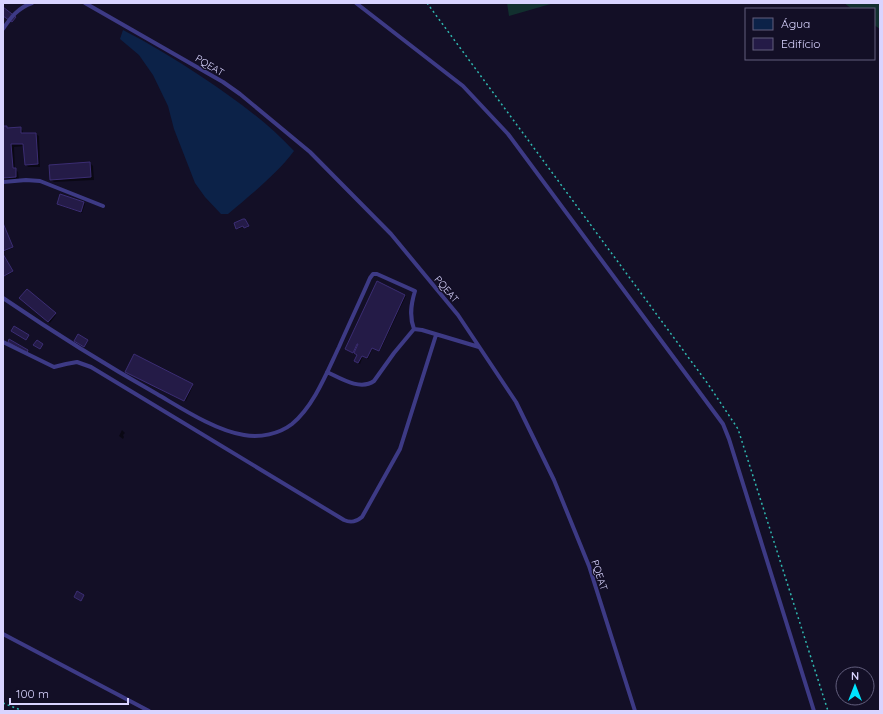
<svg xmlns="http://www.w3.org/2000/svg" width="883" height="714" font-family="Quicksand,sans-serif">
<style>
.green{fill:#12302f}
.water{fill:#0c2248}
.shadow{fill:#0007}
.building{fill:#241b47;stroke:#3b2d73}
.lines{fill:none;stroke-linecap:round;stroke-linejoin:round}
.path{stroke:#2fb8b0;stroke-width:1.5;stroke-dasharray:2 3;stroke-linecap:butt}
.lane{stroke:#3d3a85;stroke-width:4}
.labels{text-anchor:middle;stroke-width:3;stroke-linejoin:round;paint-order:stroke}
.street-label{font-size:10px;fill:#d9d4ff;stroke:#130f26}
</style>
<rect width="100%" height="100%" fill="#130f26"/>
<path class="green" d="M507,3H554L509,16Z
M844,3H880V29L874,25V9H852Z"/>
<path class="water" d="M123,30C150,44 177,60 202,77C235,99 267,122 294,151C276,175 250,195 228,214H221L205,197L195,183L174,129L168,106L153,75L139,55L120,39Z"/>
<path class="shadow" d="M3,127H6L8,129L20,128L23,131V134H36L39,136L40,167H28L26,164L24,146L14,147L15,169L18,172L19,180H6L3,178Z
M90,163L93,166L94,180L54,182L51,179L50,166Z
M61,196L84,203L85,204L82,213L59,205L58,204Z
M246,221L249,227L246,228L244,227L238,229L237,228Z
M3,224L13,248L3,252Z
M3,255L13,272L6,276L3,272Z
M27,291L56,315L50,323L20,298Z
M405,295L406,296L380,351L373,348L368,359L363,356L360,364L356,362L358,355L347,350Z
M128,372L192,385L193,386L186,401Z
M122,430L125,433L123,435L124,437L123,439L119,436Z"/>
<path class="building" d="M3,7L16,17L12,22L3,16Z
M3,126H7V128L21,127V133H36L38,164L25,165L23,144H11L13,168H16V177L3,178Z
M90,162L91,177L50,180L49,165Z
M60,194L84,202L81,212L57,204Z
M243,219H245L249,226L244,228L243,226L236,229L234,223Z
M3,223L13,247L3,251Z
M3,254L13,271L4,276L3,274Z
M377,281L405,295L379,351L372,348L367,358L362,356L358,363L354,361L357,355L354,353L358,344H357L353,353L345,349Z
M27,289L56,313L48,322L19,298Z
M14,326L29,335L26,340L11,331Z
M78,334L88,340L84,347L74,341Z
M9,339L28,350L27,353L8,342Z
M37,340L43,344L40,349L33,345Z
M134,354L193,384L184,401L125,372Z
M77,591L84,595L81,601L74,597Z"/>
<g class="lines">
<path class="path" d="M427,3L708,384L738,429L828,711
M3,703L23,711"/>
<path class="lane" d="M85,3L223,82L240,94L310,152L391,234L458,315L516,402L554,480L589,566L635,711
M356,3L463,86L508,134L723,424L729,439L814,711
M3,29C11,17 18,8 32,3
M3,182L26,180L40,181L103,206
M3,298C53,332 104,364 157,394C181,408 216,431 244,435C260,438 279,434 292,424C314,406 327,372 339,347C349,324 360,301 370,278L373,274H377L415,291C411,304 409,316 414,329
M414,329L422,330L479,347
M3,342L54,367L66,364L77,362L91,367L344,520C351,523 356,522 362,517L400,449L436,335
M327,372C340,378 360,391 374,381L394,353L414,329
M3,634L149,711"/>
</g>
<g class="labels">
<g class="street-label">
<text transform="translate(210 65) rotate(31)" y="4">PQEAT</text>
<text transform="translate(447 289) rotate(50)" y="4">PQEAT</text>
<text transform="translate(600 575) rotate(72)" y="4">PQEAT</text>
</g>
</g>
<rect width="883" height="714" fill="none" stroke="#d9d4ff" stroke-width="8"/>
<rect x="745" y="8" width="130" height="52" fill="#130f26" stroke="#625e7d"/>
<rect x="753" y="18" width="20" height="12" fill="#0c2248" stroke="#625e7d"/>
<text x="781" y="28" font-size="12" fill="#d9d4ff">Água</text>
<rect x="753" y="38" width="20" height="12" fill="#241b47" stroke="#625e7d"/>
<text x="781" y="48" font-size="12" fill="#d9d4ff">Edifício</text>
<g transform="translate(855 686)"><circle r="19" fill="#130f26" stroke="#625e7d"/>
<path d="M0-3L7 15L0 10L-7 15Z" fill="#00e5ff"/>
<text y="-6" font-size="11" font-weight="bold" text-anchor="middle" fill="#d9d4ff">N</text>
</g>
<path d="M10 698v6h118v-6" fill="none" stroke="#d9d4ff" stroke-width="2"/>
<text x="16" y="698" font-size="12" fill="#d9d4ff" stroke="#130f26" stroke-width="3" paint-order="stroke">100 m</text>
</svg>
